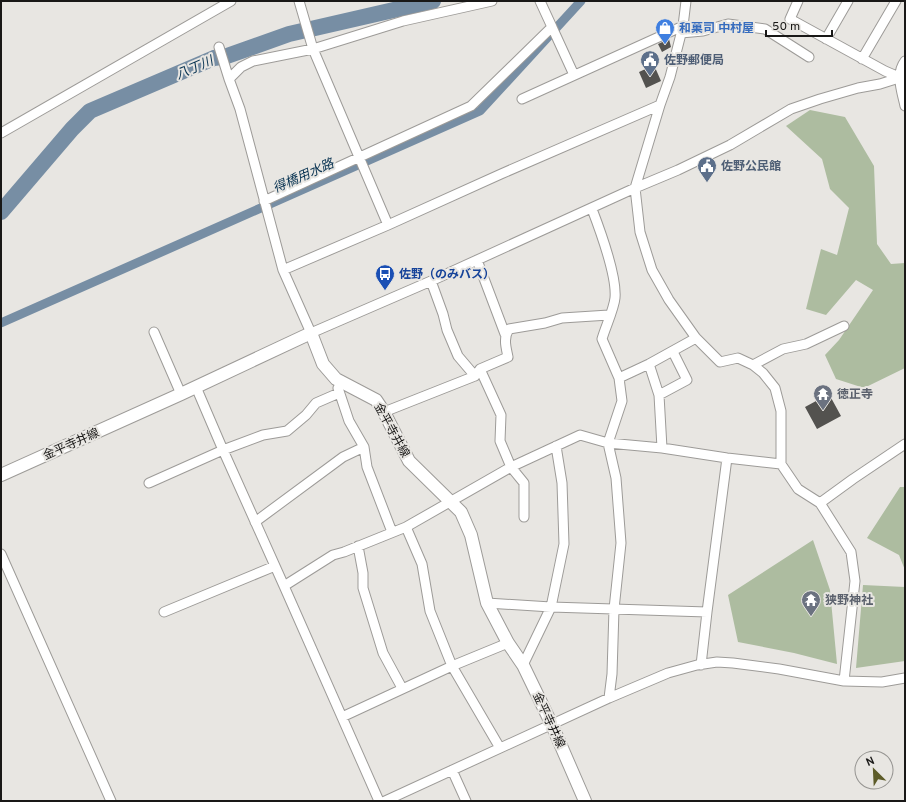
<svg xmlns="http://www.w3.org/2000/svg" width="906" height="802" font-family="Overpass,'Noto Sans JP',sans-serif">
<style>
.forest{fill:#adbca0}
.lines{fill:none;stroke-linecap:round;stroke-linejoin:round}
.canal{stroke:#778ea4;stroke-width:9}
.river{stroke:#778ea4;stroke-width:16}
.building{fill:#53524f}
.minor-casing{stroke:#9d9b98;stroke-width:11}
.major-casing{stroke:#9d9b98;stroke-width:14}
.minor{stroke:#fff;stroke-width:9}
.major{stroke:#fff;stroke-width:12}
.labels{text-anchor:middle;stroke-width:4;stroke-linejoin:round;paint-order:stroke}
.shop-label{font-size:12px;font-weight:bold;fill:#366cbe;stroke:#e8e6e2;text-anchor:start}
.service-label{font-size:12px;font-weight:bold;fill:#4e5e75;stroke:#e8e6e2;text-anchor:start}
.transit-label{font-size:12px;font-weight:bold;fill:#164399;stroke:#e8e6e2;text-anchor:start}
.worship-label{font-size:12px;font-weight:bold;fill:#5b616d;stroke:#e8e6e2;text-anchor:start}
.street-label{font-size:12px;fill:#191817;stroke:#e8e6e2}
.water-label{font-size:13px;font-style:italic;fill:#063150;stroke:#e8e6e2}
</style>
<rect width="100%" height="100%" fill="#e8e6e2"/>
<path class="forest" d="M810,110L845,117L874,166L877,244L891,264L905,263V368L864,388L836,379L825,355L839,340L873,290L856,280L826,315L806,309L821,249L837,255L849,208L830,189L822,159L786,126Z
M900,487H905V570L899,555L867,538Z
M813,540L830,590L837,664L794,653L738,642L728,595Z
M863,585L905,587V661L856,668Z"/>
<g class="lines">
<path class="canal" d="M1,323L480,111L581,1"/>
<path class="river" d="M1,212L72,129L90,111L214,58L227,56L289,34L433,1"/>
</g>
<path class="building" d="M669,39L671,47L662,52L658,44Z
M654,65L661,81L646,88L639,72Z
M829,394L841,416L817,429L805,407Z"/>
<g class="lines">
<g class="minor-casing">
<path id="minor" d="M299,1L313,49L388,225
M492,1L403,21L313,49L253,61L241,67L229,79L240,109L283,270L311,333L431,281L635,188L678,170L730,145L791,109L820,99L858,88L880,84L905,76
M686,1L683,26L670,77L660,105L635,188L640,232L652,270L669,300L696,338L720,362L738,358L753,365L763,373L775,388L781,411V464L798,489L820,503L851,552L855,581L844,681
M798,1L790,19L885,71L899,77
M552,27L574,75
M681,33L703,31L728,24L765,29L809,57
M826,39L848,1
M219,47L229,79
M862,59L896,1
M905,61C895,74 902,92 905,106
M522,99L683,26
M1,133L231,1
M264,201L471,106L552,27L540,1
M592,209C600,230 617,277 615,298C614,309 605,328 602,339L619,378L622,401L608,443L616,478L621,543L614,609L612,674L609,698
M477,260L505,334
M283,270L388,225L501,174L660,105
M431,281L443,314L447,330L458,356L475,376
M154,332L181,394
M649,364L659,395L662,448
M753,365L783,349L806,344L844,326
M480,369L501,415L500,441L511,467L524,483V517
M619,378L649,364L696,338
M196,387L223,450L284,586L379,801
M338,388L349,421L364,447L367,467L392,532
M659,395L687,380L673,352
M384,412L475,376L480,369L508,357C506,347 503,338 509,329L545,323L562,318L609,315
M149,483L223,450L263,435L287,431L306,415L316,403L339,393
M820,503L853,479L905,444
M255,522L343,457L364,447
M406,527L422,564L430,611L452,666L500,748
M358,546L363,573V588L383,653L402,688
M1,554L111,801
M284,586L333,555L344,552L406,527L511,467L580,435L608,443L662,448L727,458L781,464
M487,603L551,607L707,612L701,665
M164,612L275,566
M707,612L727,458
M523,665L551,607L564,544L562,483L556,446
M342,717L452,666L508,643
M452,770L466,801
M385,801L609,698L668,673L697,665L717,662L733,663L779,669L844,681L882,682L905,678"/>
</g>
<g class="major-casing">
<path id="major" d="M1,475L181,394L311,333L323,364L336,379L376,400L384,412L409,461L461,512L471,535L487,603L508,643L523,665L552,725L585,801"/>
</g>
<use href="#minor" class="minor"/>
<use href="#major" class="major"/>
</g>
<defs>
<g id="shop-pin" transform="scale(1)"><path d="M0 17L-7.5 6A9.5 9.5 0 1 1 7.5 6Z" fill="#3f7fe0" stroke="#e8e6e2"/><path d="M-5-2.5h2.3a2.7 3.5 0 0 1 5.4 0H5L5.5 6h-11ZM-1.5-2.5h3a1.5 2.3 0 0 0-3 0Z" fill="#fff"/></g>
<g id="civic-pin" transform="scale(1)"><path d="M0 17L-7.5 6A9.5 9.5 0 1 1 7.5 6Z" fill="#5c6f8a" stroke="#e8e6e2"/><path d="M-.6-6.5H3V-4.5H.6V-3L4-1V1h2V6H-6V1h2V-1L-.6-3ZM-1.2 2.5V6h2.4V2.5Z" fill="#fff"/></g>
<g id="bus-pin" transform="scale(1)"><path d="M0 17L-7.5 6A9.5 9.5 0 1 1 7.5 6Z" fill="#1a4fb4" stroke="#e8e6e2"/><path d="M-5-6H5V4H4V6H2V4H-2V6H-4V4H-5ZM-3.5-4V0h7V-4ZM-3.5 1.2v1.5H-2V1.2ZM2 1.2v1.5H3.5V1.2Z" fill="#fff"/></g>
<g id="temple-pin" transform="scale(1)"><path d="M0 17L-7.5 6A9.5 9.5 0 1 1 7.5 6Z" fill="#6b7280" stroke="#e8e6e2"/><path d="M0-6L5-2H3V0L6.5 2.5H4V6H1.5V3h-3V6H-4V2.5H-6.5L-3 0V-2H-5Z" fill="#fff"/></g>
</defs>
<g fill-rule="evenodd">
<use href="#shop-pin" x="665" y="28"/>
<use href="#civic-pin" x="650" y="60"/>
<use href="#civic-pin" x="707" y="166"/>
<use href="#bus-pin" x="385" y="274"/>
<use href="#temple-pin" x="823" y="394"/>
<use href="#temple-pin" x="811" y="600"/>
</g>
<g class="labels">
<g class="shop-label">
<text x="679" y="32">和菓司 中村屋</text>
</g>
<g class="service-label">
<text x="664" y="64">佐野郵便局</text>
<text x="721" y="170">佐野公民館</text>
</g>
<g class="transit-label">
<text x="399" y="278">佐野（のみバス）</text>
</g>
<g class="worship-label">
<text x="837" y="398">徳正寺</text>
<text x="825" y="604">狭野神社</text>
</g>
<g class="street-label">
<text transform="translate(392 430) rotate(61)" y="4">金平寺井線</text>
<text transform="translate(71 444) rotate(-24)" y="4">金平寺井線</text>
<text transform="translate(549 720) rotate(65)" y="4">金平寺井線</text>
</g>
<g class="water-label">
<text transform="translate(194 67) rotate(-23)" y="5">八丁川</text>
<text transform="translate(303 175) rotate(-24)" y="5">得橋用水路</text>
</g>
</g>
<rect width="906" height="802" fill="none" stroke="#191817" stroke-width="4"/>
<g transform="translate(874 770) rotate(336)"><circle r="19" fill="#e8e6e2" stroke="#959491"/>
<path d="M0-3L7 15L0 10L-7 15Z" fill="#5d5c29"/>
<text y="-6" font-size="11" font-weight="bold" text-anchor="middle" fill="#191817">N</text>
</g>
<path d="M766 30v6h66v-6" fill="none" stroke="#191817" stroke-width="2"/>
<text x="772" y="30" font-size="12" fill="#191817" stroke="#e8e6e2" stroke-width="3" paint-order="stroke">50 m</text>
</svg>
